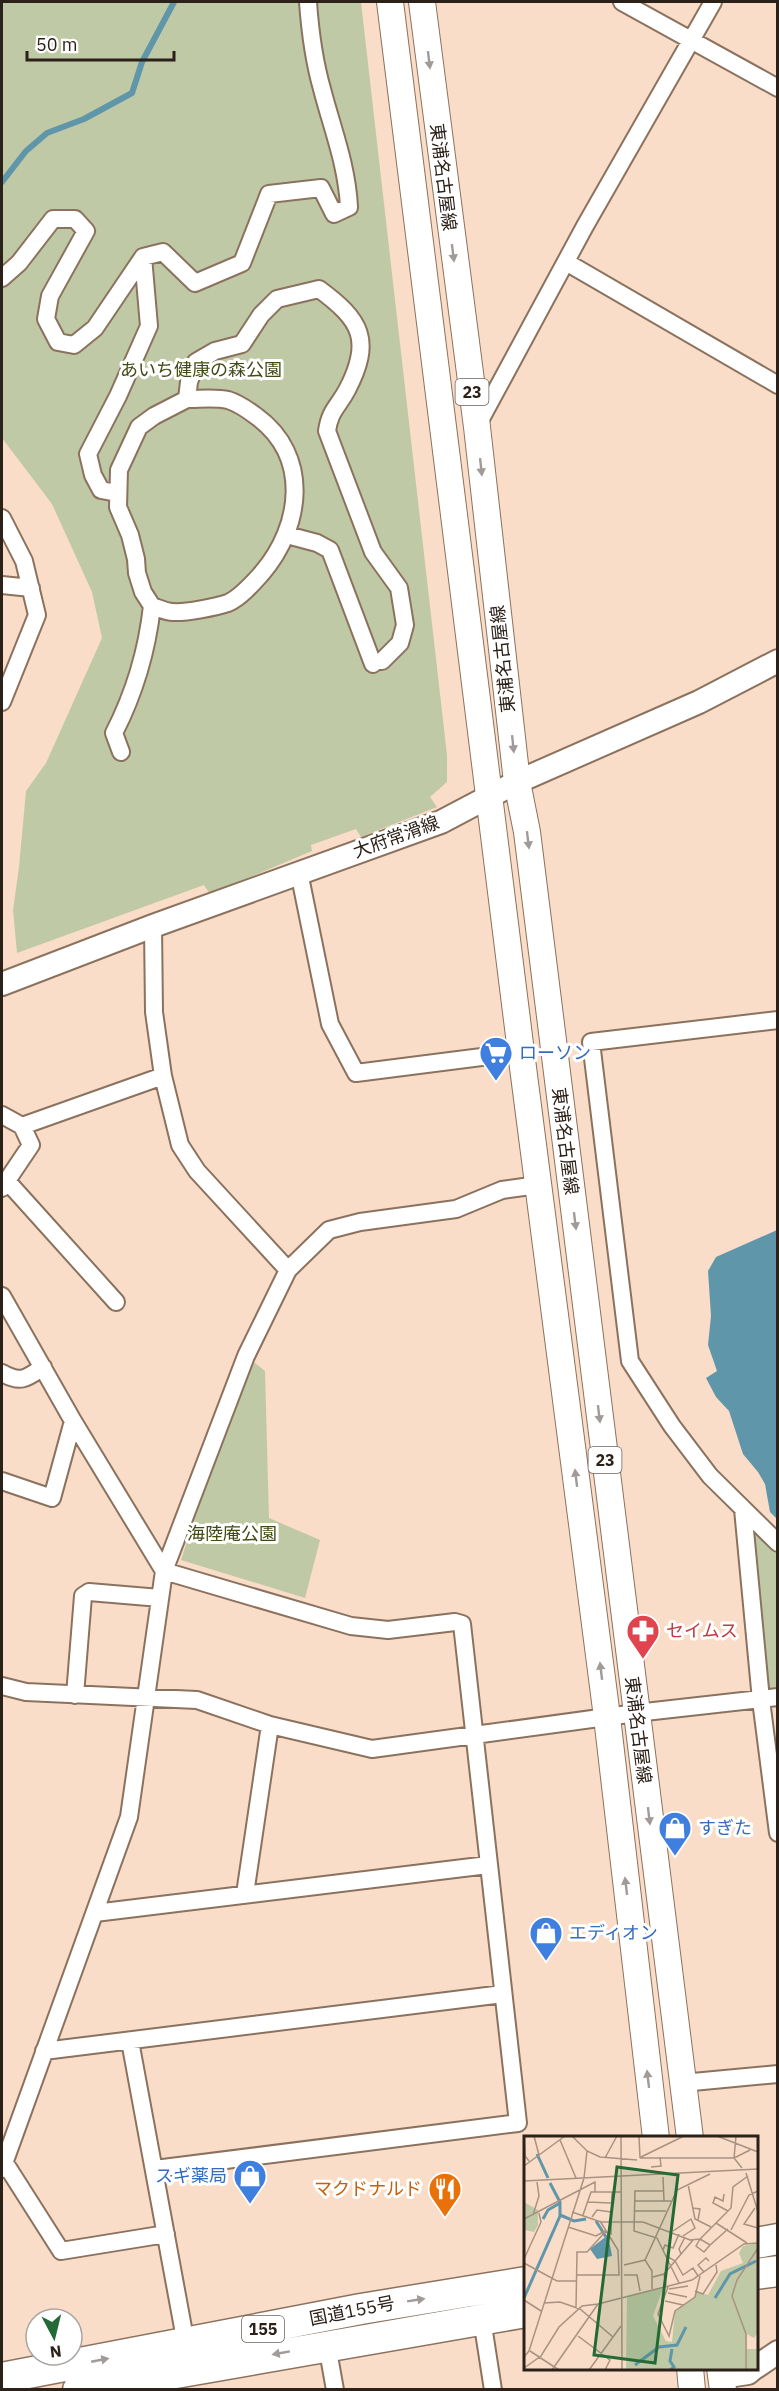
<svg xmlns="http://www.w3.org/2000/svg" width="779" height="2391" font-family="'IBM Plex Sans','Noto Sans JP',sans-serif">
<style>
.green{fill:#c0c9a5}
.water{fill:#5f96a9}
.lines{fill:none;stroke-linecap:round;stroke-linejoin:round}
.stream{stroke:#5f96a9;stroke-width:6}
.street-casing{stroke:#8b725e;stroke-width:20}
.secondary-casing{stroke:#8b725e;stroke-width:26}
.primary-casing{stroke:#8b725e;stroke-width:28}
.highway-casing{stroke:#8b725e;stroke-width:33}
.street{stroke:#fff;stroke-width:16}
.secondary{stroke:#fff;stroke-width:22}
.primary{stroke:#fff;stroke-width:26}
.highway{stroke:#fff;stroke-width:30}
.oneway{fill:#a09b98}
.labels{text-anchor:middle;stroke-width:6;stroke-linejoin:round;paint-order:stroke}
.shield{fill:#fff;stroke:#6b645e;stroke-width:1.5}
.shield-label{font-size:16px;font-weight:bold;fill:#2c2119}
.street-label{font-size:18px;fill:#2c2119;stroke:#fff}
.park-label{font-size:18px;fill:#424b16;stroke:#fff}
.shop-label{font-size:18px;fill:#366cbe;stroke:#fff;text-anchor:start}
.health-label{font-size:18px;fill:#be3a42;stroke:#fff;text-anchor:start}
.food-label{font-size:18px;fill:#c56008;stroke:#fff;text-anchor:end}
.inset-river{fill:none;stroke:#5f96a9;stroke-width:3}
.inset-road{fill:none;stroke:#a89282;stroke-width:1.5}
.view{fill:#236a36;fill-opacity:0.15;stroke:#236a36;stroke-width:3}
.inset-edge{fill:none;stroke:#2c2119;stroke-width:3}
</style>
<rect width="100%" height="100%" fill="#faddc8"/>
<path class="green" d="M2,2H361L447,755V782L430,797L437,807L361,837L356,829L311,845L312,851L210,894L204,885L17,953L13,910L19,867L26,791L46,763L102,638L92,592L52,504L2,438Z
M246,1356L265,1371L269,1518L320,1540L305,1598L181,1560Z
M743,1509L777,1543V1698L761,1700Z"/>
<path class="water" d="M777,1230V1519L770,1512L765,1484L758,1472L743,1454L729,1411L716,1397L706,1378L717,1371L708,1345L711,1316L708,1271L716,1257Z"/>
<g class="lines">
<path class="stream" d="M2,182L26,151L47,133L84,119L132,93L142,62L174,2"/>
<g class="street-casing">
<path id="street" d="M622,2L778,88
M566,262L778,385
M2,278L19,263L53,219H75L86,231L50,296L46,319L58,342L74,345L95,328L143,257L163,252L195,283L242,263L269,194L321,188L334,214L349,207C347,165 332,128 322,89C314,61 310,30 308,2
M187,399C200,399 216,397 228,400C238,403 248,410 256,416C311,456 302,526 262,573C253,583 241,597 228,603C216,607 186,613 173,612C166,612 158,608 152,606L143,592L137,573L136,559L130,535L118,507L119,470L139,427L154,416Z
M187,399L189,382L196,362L215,351L242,344L261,315L277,299L319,289C361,320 373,340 347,390C338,407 330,410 327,431L373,552L399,588L405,625L400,643L382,661
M477,426L585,226L713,2
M117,493L101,490L93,475L88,454L118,396L149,326L143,257
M2,518L24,561L37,615L2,702
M287,535L317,543L330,550L373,664
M2,585L31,588
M121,752L114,733C135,692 147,651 152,606
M299,872L330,1024L356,1073L521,1052
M153,926L154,1012L163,1076L180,1145L197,1171L288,1270
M778,1020L591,1042L630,1361L672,1426L710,1476L778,1543
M2,1115L22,1126L163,1076
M7,1181L116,1302
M2,1188L31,1145L22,1126
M2,1296L73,1421L164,1571L351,1626L388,1630L455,1622L462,1624L518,2123L155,2169
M2,1373C21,1384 27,1378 43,1367
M2,1481L52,1498L73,1421
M743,1509L761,1700L778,1833
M2,1686L26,1692L197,1700L270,1725L372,1749L636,1713L778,1697
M75,1695L83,1596L89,1592L160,1598
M245,1894L270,1725
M95,1913L488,1865
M130,2041L186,2344
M44,2051L503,1994
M682,2083L778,2074
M5,2163L61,2251L166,2234
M2,2169L129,1817L164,1571L246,1356L288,1270L329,1230L360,1222L456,1209L502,1190L538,1185
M482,2319L493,2390
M327,2345L335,2390"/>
</g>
<g class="secondary-casing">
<path id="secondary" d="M2,984L153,926L441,822L517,782L699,702L778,661
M756,2367L778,2352
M721,2377L748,2373L754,2368"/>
</g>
<g class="primary-casing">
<path id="primary" d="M390,2L521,1052L607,1717L656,2138
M422,2L477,427L517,782L527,832L690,2138
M690,2368L692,2390
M720,2368L723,2390"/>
</g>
<g class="highway-casing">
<path id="highway" d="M756,2243L778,2239
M756,2274L778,2271
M2,2378L361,2309L526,2282
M78,2390L526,2312"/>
</g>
<use href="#street" class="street"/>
<use href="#secondary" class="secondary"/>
<use href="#primary" class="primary"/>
<use href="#highway" class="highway"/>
</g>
<defs><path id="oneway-solid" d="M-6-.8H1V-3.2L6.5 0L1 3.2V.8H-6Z" transform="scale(1.5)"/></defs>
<g class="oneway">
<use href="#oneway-solid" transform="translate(429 60) rotate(83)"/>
<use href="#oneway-solid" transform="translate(453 253) rotate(83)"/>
<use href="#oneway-solid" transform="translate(481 467) rotate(84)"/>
<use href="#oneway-solid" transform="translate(513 744) rotate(84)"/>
<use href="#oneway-solid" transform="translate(528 840) rotate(83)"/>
<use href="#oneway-solid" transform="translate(575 1221) rotate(83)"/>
<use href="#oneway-solid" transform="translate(599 1414) rotate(83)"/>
<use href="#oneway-solid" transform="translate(576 1478) rotate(-97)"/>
<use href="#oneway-solid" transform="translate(601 1671) rotate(-97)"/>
<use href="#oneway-solid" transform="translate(649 1816) rotate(83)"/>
<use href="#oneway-solid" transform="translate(626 1886) rotate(-97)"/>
<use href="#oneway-solid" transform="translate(648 2079) rotate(-97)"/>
<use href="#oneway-solid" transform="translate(416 2300) rotate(-9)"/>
<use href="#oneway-solid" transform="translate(281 2353) rotate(170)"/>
<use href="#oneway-solid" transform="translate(100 2360) rotate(-11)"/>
</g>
<defs>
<g id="supermarket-pin" transform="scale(1.725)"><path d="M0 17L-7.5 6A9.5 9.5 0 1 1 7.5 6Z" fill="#3f7fe0" stroke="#fff"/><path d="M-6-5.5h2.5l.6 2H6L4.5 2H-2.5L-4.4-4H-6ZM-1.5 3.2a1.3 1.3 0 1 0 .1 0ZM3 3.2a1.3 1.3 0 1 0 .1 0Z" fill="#fff"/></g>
<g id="pharmacy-pin" transform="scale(1.725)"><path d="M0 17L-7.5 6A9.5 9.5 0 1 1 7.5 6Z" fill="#e0444e" stroke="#fff"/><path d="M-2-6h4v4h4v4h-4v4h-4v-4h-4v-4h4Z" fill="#fff"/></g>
<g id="shop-pin" transform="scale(1.725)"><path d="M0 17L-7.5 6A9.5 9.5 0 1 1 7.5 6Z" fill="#3f7fe0" stroke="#fff"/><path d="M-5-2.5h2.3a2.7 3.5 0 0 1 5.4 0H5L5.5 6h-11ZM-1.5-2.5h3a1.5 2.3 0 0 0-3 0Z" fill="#fff"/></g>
<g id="restaurant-pin" transform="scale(1.725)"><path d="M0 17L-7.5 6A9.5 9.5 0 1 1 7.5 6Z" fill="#e8710a" stroke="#fff"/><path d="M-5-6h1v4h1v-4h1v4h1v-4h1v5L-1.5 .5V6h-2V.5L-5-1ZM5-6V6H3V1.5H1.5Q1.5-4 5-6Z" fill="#fff"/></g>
</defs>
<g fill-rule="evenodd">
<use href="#supermarket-pin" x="496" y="1053"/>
<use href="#pharmacy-pin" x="643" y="1631"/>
<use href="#shop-pin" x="675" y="1828"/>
<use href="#shop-pin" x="546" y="1933"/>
<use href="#shop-pin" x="250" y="2176"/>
<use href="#restaurant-pin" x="445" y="2189"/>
</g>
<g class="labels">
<g class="shield">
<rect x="455.5" y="379" width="33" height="26" rx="4.5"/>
<rect x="588.5" y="1447" width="33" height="26" rx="4.5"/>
<rect x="242" y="2316" width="42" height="26" rx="4.5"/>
</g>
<g class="shield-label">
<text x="472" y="398">23</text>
<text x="605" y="1466">23</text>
<text x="263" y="2335">155</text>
</g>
<g class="street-label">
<text transform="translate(443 177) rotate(83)" y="6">東浦名古屋線</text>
<text transform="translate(503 659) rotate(-96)" y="6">東浦名古屋線</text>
<text transform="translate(396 837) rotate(-20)" y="6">大府常滑線</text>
<text transform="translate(565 1141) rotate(83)" y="6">東浦名古屋線</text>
<text transform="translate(638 1730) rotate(83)" y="6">東浦名古屋線</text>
<text transform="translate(352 2311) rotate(-11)" y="6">国道155号</text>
</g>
<g class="park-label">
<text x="201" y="376">あいち健康の森公園</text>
<text x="232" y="1540">海陸庵公園</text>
</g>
<g class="shop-label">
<text x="519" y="1059">ローソン</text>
<text x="698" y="1834">すぎた</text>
<text x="569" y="1939">エディオン</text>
<text x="227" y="2182" text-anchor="end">スギ薬局</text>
</g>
<g class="health-label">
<text x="666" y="1637">セイムス</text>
</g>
<g class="food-label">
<text x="422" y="2195">マクドナルド</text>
</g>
</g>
<g transform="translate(524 2136)">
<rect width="234" height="234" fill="#faddc8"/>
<path d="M0,66L14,74V89L10,96L0,94ZM234,107V196L230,202L223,198V213H234V234H102L103,161L139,152L129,180L142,205L148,206L151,175L171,161V155L184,159L197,135L219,127L215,117L219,110Z" fill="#c0c9a5"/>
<path d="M84,99L88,120L73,123L66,113Z" fill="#5f96a9"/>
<path class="inset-river" d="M13,18L24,42M36,79L50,85L62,83M19,83L24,74L36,67M72,85L82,101M0,162L36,80V66L26,47M191,162L206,138L232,125M111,229L135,211L153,209L162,191M146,234L150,231L146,225L148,213"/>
<path class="inset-road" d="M10,0L15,19M48,0L63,15L76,21L113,24M97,0L98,234M115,0L116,22M193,0L234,16M0,1L1,20L5,25M36,4L52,42M117,21L160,0M81,22L93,0M116,22H210L212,0M0,30L41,0M127,31L137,30L136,21M218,32L210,22L226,14M222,37L234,76M139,41L140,65M0,45L234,33M164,48L171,83L187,91M140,55H111L110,95L133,102L155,147M200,58L199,65L191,61L189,67L204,75M111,65H147M63,66L87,67M168,72L176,73L174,84M231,72L220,88L234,92M111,75H142M48,76L77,86H119L166,104L176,103L207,72L209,51L224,40M9,79L15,60L13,46M59,79L67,56H97M68,81L73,74L87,76M0,83L71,46V56M192,87L223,107M44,91L72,100L81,95M207,94L225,59L234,55M149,95L167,83L171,92L159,100M87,99L88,56M176,103L186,109L204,93M176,103L172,110L180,116L186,109M139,114L141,109L149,112L155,98M157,118L155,113L161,101M141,119L151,125L159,139L169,132L174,140M0,123L17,86L15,77M121,124L128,135V153M0,127L33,145H53M100,129L121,124L153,54L186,38M180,136L174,129L182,122L185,125M140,138L169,104M53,139H95L94,114L76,85M100,139H113L116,155M129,141L140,138L142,149M144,151L134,178L145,200L151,175L171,161L176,140M145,153L164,150M171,155L179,158L193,136L192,129M144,157L163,161M0,164L17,175M141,165L159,169M20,167L36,166L56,173L89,201M52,172L53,116H63L82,95M54,200L86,224L81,234M6,215L35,234M0,221L5,215L60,42L63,15M0,232L17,220L35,191L58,170L74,168M28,234L74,168L168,144L220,108L234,107M65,234L97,190M222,234V198L208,160L213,144L234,112"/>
<path class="view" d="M93,31L154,39L131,227L70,219Z"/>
<rect width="234" height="234" class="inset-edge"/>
</g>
<rect width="779" height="2391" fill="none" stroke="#2c2119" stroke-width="6"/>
<g transform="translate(54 2337) rotate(173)"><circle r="28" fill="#ffffff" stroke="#aba6a3" stroke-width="1.5"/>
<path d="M0-4.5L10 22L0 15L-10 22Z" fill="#236a36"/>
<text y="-9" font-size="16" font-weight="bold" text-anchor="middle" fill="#2c2119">N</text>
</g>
<path d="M27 51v9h147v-9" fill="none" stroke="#2c2119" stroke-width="3"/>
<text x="36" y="51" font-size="18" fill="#2c2119" stroke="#ffffff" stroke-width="4.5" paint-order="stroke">50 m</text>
</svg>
